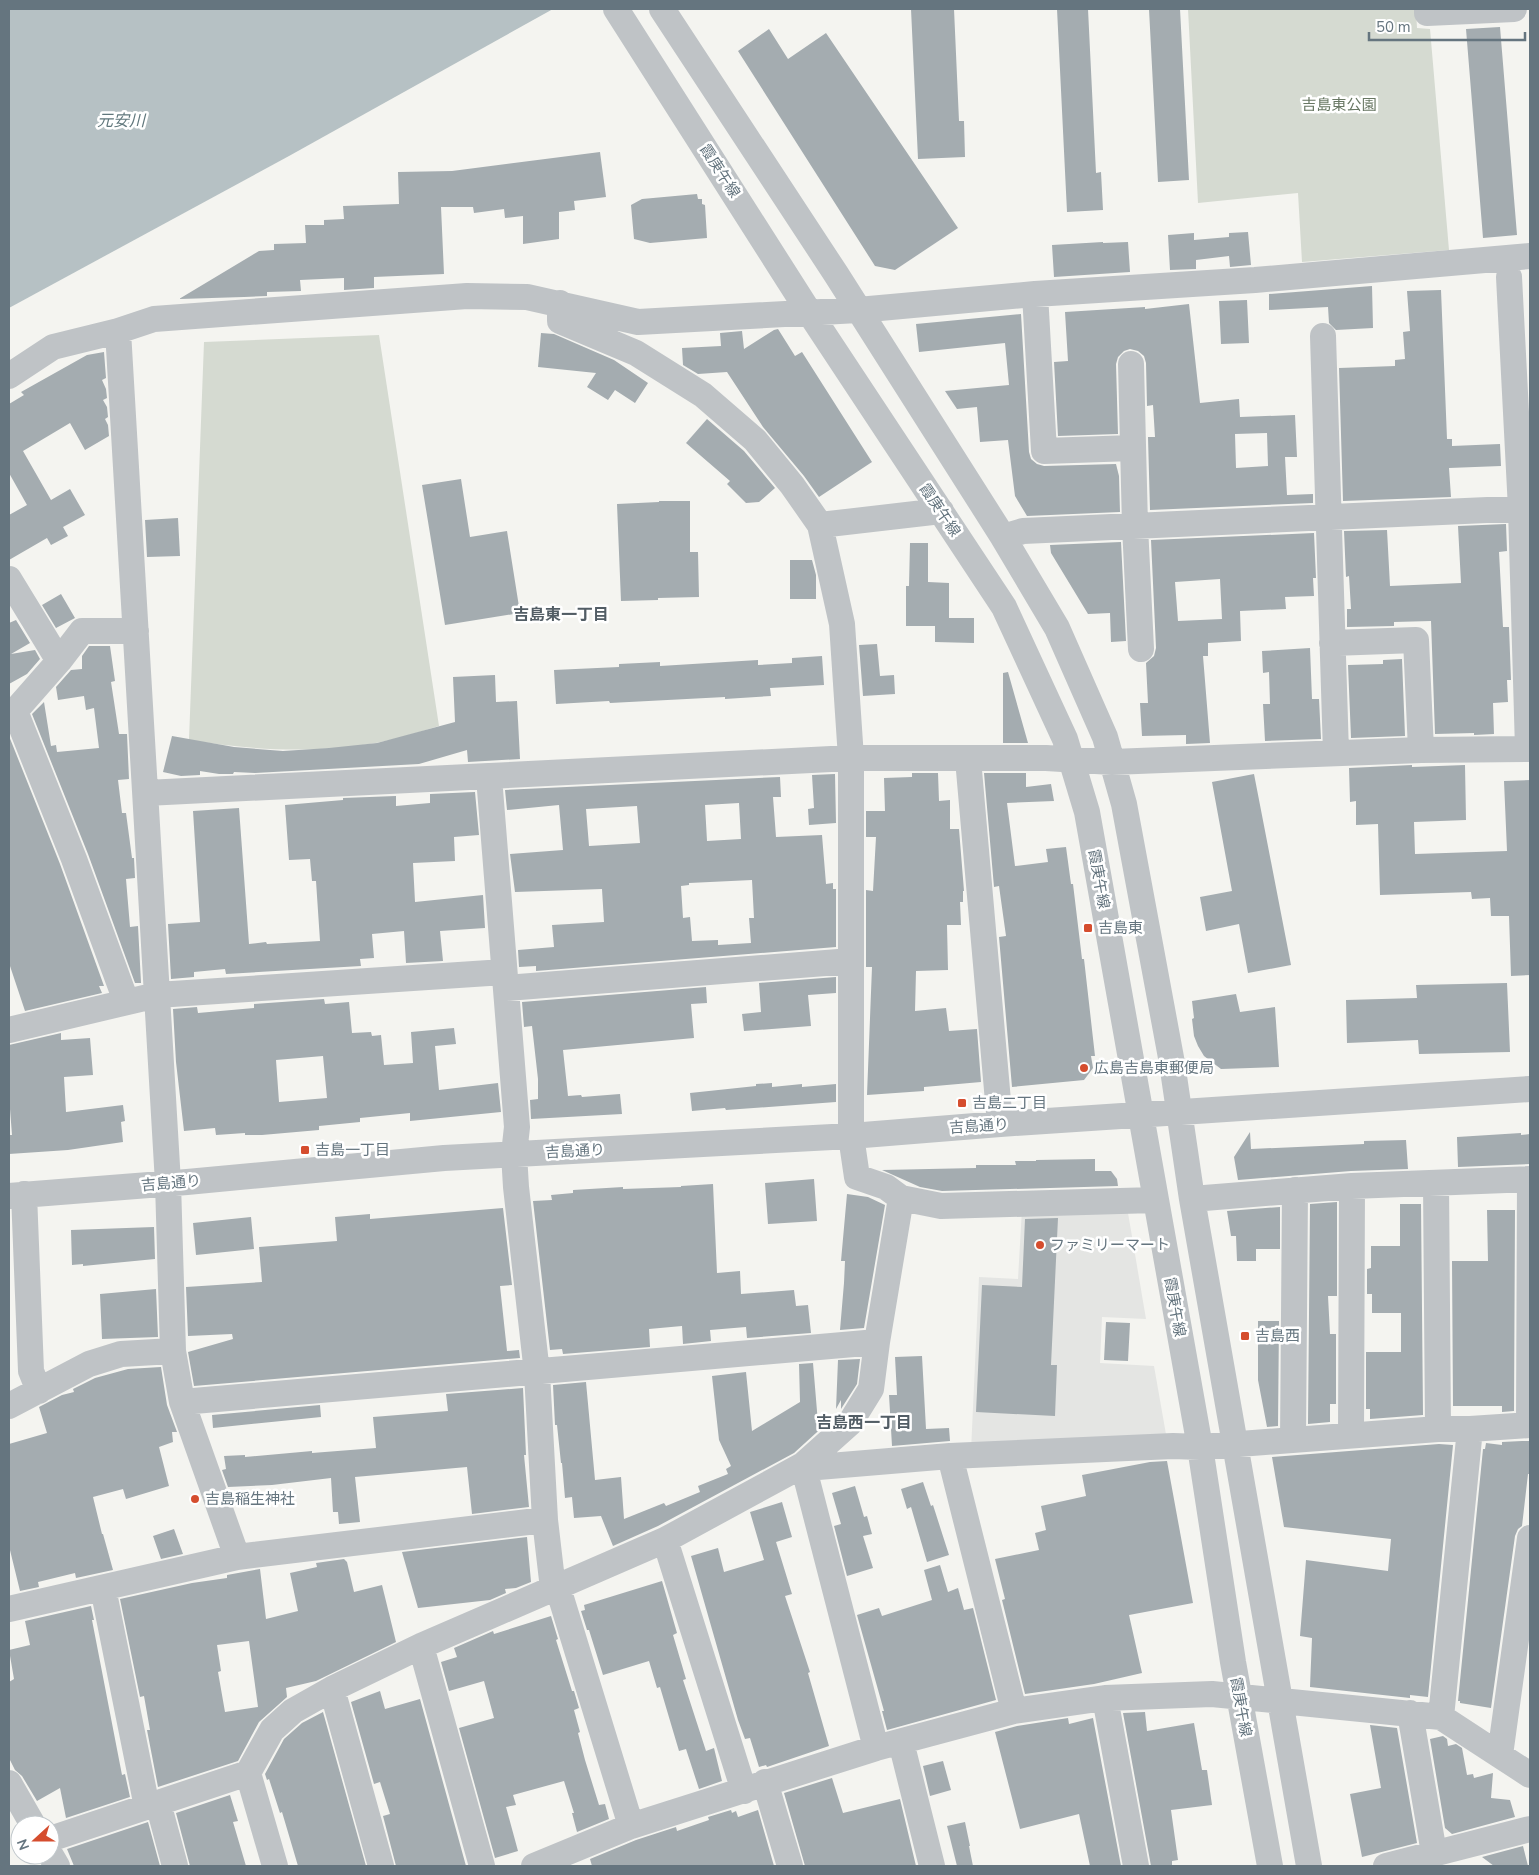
<svg xmlns="http://www.w3.org/2000/svg" width="1539" height="1875" font-family="'Nunito Sans','Noto Sans JP',sans-serif">
<style>
.built{fill:#e4e5e3}
.green{fill:#d5dad1}
.water{fill:#b6c1c4}
.building{fill:#a4acb0;fill-rule:evenodd}
.lines{fill:none;stroke-linecap:round;stroke-linejoin:round}
.minor{stroke:#bfc3c6;stroke-width:26}
.poi-dot{fill:#d54d2e;stroke:#fff;stroke-width:2}
.labels{text-anchor:middle;stroke-width:5;stroke-linejoin:round;paint-order:stroke}
.park-label{font-size:15px;fill:#687763;stroke:#fff}
.street-label{font-size:15px;fill:#65757f;stroke:#fff}
.poi-label{font-size:15px;fill:#65757f;stroke:#fff;text-anchor:start}
.water-label{font-size:16px;font-style:italic;fill:#60777c;stroke:#fff}
.neighbourhood-label{font-size:16px;font-weight:bold;fill:#525d65;stroke:#fff}
</style>
<rect width="100%" height="100%" fill="#f4f4f0"/>
<path class="built" d="M1127,1207L1146,1319L1102,1317L1100,1363L1154,1366L1167,1440L971,1451L979,1277L1018,1279L1022,1209Z"/>
<path class="green" d="M1188,9H1416L1417,28L1430,29L1449,250L1302,262L1298,193L1198,203Z
M379,335L439,726C419,732 397,739 376,743C313,754 251,750 189,740L204,342Z"/>
<path class="water" d="M9,9H553L289,156L9,308Z"/>
<path class="building" d="M911,9H954L959,121H964L965,157L918,159Z
M1057,9H1088L1096,173L1101,172L1103,210L1067,212Z
M1149,9H1180L1189,180L1158,182Z
M1500,27L1517,235L1483,238L1466,29Z
M769,29L788,59L826,33L958,228L895,270L875,266L738,51Z
M600,152L606,197L574,201L575,210L559,212V239L523,244V216L505,218L504,209L474,213L473,207H441L444,274L374,277V288L344,290V278L300,280L301,291L267,292V296L244,297L179,299L259,251L274,250V244L306,243L305,225H324V220L344,219L343,206L399,204L398,172L452,171Z
M697,194L698,199H702V204L705,205L707,238L650,243L634,239L631,205L642,199Z
M1248,232L1251,265L1230,267L1229,256L1196,260V269L1170,270L1168,235L1194,233V240L1229,237V233Z
M1103,242V243L1128,242L1130,272L1054,277L1052,245Z
M1372,286L1373,328L1336,330L1329,323L1328,307L1269,310V294Z
M1441,290L1447,439H1452V446L1500,444L1501,466L1449,468L1451,497L1343,501L1339,368L1395,366V360L1405,359L1403,332L1410,331L1407,291Z
M1247,300L1249,343L1221,344L1219,301Z
M1189,304L1200,403L1239,399L1240,417L1295,415L1297,457H1285L1287,495L1313,494V503L1150,510L1148,437H1155L1153,405L1147,406L1146,363L1144,356L1138,351L1130,349L1124,351L1118,357L1116,364L1118,434L1058,436L1054,362L1068,361L1065,312L1145,307V309ZM1267,433L1268,466L1236,468L1235,434Z
M1021,314L1029,452L1031,459L1037,464L1044,466L1116,464L1119,476L1120,512L1027,516L1015,496L1008,440L980,442L977,407L957,409L945,391L1009,385L1005,343L919,352L916,324Z
M778,329L795,356L802,352L872,462L819,497L804,476L763,427L727,372L698,374L683,365L682,348L721,346L720,333L742,331L744,349L774,330Z
M541,333L554,334L614,360L648,383L635,403L615,390L608,400L587,387L596,373L538,367Z
M104,352L106,378L102,380L106,389L107,398L103,400L107,407L108,417L105,419L108,425L109,436L85,450L70,423L23,451L51,500L70,489L85,515L63,527L68,536L51,545L47,538L9,560V515L27,505L9,473V404L24,395L21,392L87,355Z
M707,419L744,451L775,488L759,502L746,503L727,484L730,481L686,443Z
M461,479L470,537L507,531L520,613L445,625L422,485Z
M659,501H690V552H698L699,597L658,598V600L621,601L617,504L659,502Z
M178,518L180,556L147,557L145,520Z
M1506,524L1507,551L1499,552L1503,627H1509L1511,680H1507L1508,702L1493,703L1494,734L1474,735V733L1435,734L1431,621L1394,622V626L1347,627V609H1351L1349,576L1346,577L1344,531L1387,530L1390,586L1461,583L1458,526Z
M1314,533L1316,578H1313L1314,596L1285,597L1286,609L1240,611L1241,641L1208,643V656H1203L1210,743L1186,744V735L1142,736L1140,703H1148L1146,663L1154,656L1156,648L1151,540ZM1220,579L1222,619L1178,621L1175,582Z
M1121,542L1126,641L1111,642L1110,613L1088,614L1051,553L1050,545Z
M910,543H928V582L949,583V618H974V643L935,642V626H906V586H909Z
M790,560H812L816,575V599H790Z
M61,594L75,618L56,628L42,605Z
M16,620L30,643L11,654L35,650L40,659L27,674L9,684V623Z
M877,644L880,676L894,675L895,694L863,696L859,645Z
M89,646H110L115,681L111,682L119,734H127L129,779L118,780L122,813H126L132,858H134L135,878L126,879L130,927L138,926L141,983H135L88,854L32,714L44,702L51,746L56,745L57,752L99,748L94,708L86,710L84,696L58,700L56,687L71,670L82,669V656Z
M1310,648L1312,699H1319L1321,739L1265,741L1263,704H1270L1269,672L1263,673L1262,651Z
M822,656L824,685L770,688L771,696L725,699V697L610,703L609,701L556,704L554,670L619,667V664L660,662V666L758,660V665L792,663V658Z
M1402,659L1405,736L1351,738L1348,665L1383,664V660Z
M1008,672L1028,743H1003V673Z
M495,675L496,702L517,701L520,759L468,762L467,750L419,764L255,773L234,772L233,774H219L200,771V775L181,776L163,772L172,736L234,747L283,751L329,748L377,743L455,722L453,677Z
M9,736L60,864L104,986H99L102,993L25,1011L9,963Z
M1412,765V767L1465,765L1466,820L1414,822L1415,854L1507,851L1504,781L1530,780V975L1511,976L1509,916H1491L1490,898L1472,899L1471,892L1380,895L1378,824L1356,825V801L1350,802L1349,768Z
M912,773H938L939,801L950,800V829H959L964,891H963V902H960L961,925H947L948,970L916,971L915,1011L946,1008L949,1031L977,1029L981,1082L924,1087V1091L867,1095L872,967H866V890L873,891L876,837H866V811H885L884,778L912,777Z
M984,773H1026V787L1051,784L1054,801L1007,803L1015,866L1048,862L1046,849L1066,847L1071,884H1073L1082,959H1084L1095,1056H1091L1093,1068L1084,1080L1012,1087L999,937L1006,936L999,886L994,887Z
M835,774L836,823L809,825L808,809L814,808L812,775Z
M1254,774L1291,965L1248,973L1239,924L1206,931L1200,897L1232,891L1212,782Z
M780,777L781,797H773L776,837L822,835L826,884L833,883V889H836V947L536,971V966L519,967L518,950L554,947L552,925L604,922L602,889L515,892L510,854L563,850L559,805L507,810L505,790ZM739,803L741,839L707,841L705,805ZM637,806L640,843L589,846L586,809ZM752,880L754,918H749L751,943L718,945V940L692,941L690,917L683,918L681,886L689,885V883Z
M475,792L479,835L454,837L455,861L413,863L415,902L483,895L485,928L440,931L443,961L406,963L404,931L372,934L374,958L360,959L361,966L226,974L225,969L194,972V977L171,979L168,924L200,922L193,811L239,808L249,944L266,942L267,944L320,941L316,881H312L310,859L289,860L285,805L343,800V798L396,796V806L430,803V794Z
M836,977V993L808,995L811,1026L744,1031L742,1014L761,1012L759,983Z
M1507,983L1510,1052L1419,1054L1418,1040L1347,1043L1346,1000L1417,998L1416,985Z
M706,987L707,1003L691,1004L694,1038L563,1050L568,1096L581,1095L582,1097L620,1094L622,1114L531,1119L530,1100L538,1099V1079L532,1026L524,1027L522,1002Z
M1236,994L1240,1012L1275,1007L1279,1067L1221,1069L1204,1056L1198,1046L1194,1036L1192,1019L1194,1018L1192,1001Z
M324,999L325,1004L349,1002L352,1033L371,1032L372,1036L381,1035L384,1065L413,1063L411,1032L454,1028L456,1044L435,1046L439,1090L498,1083L501,1112L410,1121V1113L360,1118V1122L319,1126V1130L262,1135H245V1133L216,1135L215,1128L184,1131L176,1062L173,1009L197,1007L198,1013L254,1008V1004ZM323,1056L327,1098L279,1102L276,1060Z
M61,1033V1040L90,1038L93,1075L64,1077L66,1112L123,1105L125,1121L121,1122L123,1142L68,1150L9,1154V1135H12L9,1096V1045Z
M772,1083V1087L802,1084V1087L836,1084V1102L726,1110L725,1108L692,1111L690,1093L756,1086V1084Z
M1250,1132L1251,1149L1364,1144V1141L1406,1140L1408,1169L1351,1171L1238,1180L1234,1157Z
M1521,1133V1135L1530,1134V1164L1458,1167L1457,1137Z
M1095,1159V1171H1111L1117,1179L1118,1186L942,1191L920,1187L882,1170L976,1168V1165H1016L1015,1161H1036V1160Z
M814,1179L817,1221L768,1224L765,1183Z
M713,1184L717,1273L740,1271L741,1294L794,1290L796,1306L808,1305L811,1333L747,1338L746,1327L710,1330L711,1341L683,1344L682,1326L649,1329L650,1347L563,1354L562,1349L550,1350L533,1201L552,1200L551,1195L573,1193V1190L623,1187V1189L681,1187V1186Z
M847,1194L868,1197L885,1205L864,1328L840,1330L844,1283L845,1261H841Z
M1337,1202V1296H1328L1330,1334H1336V1404H1330V1422L1308,1424L1310,1204Z
M1400,1204H1421L1423,1415L1370,1419V1409H1366V1352H1401V1313H1372V1294H1367V1269L1371,1268V1246H1400Z
M1280,1207V1249H1256V1261H1237L1236,1236H1231L1227,1211Z
M503,1208L512,1285L500,1286L507,1351L519,1350L520,1358L194,1386L188,1352L233,1339L232,1334L188,1336L186,1287L262,1282L259,1247L337,1241L335,1217L370,1214V1219Z
M1487,1210H1515L1514,1411L1502,1412V1406H1453L1452,1261H1488Z
M251,1217L254,1249L196,1255L193,1223Z
M1058,1218L1051,1365H1057L1055,1416L976,1412L982,1285L1022,1287L1025,1219Z
M154,1227L155,1259L83,1266V1264L72,1265L71,1230Z
M156,1289L158,1337L102,1339L100,1294Z
M1258,1321H1279L1278,1426L1267,1427L1258,1380Z
M1106,1322L1130,1323L1128,1361L1104,1360Z
M922,1356L926,1429L949,1428L950,1441L892,1446L889,1395H897L895,1357Z
M860,1359L857,1384L841,1409V1400L836,1409L838,1360Z
M813,1363L818,1423H827L794,1453L658,1526L613,1546L601,1516L574,1518L572,1497L565,1498L562,1463H561L557,1425H555L553,1385L586,1382L595,1480L621,1477L624,1519L664,1503L666,1506L700,1492L698,1486L728,1474L726,1469L731,1466L719,1440L712,1376L746,1372L752,1431L800,1402L799,1364Z
M161,1367L167,1405L177,1432H172L173,1442L159,1447L169,1486L126,1499L123,1489L93,1497L102,1534H103L113,1570L76,1578L75,1573L38,1582L39,1587L20,1591L9,1546V1444L47,1433L39,1407L62,1395L74,1392L73,1389L95,1378L128,1369Z
M523,1388L526,1455H524L529,1507L472,1514L467,1467L355,1477L360,1522L339,1524L338,1512H333L331,1478L272,1485L228,1487L222,1470L226,1469L224,1456L245,1455V1457L312,1451V1453L376,1448L373,1417L448,1411L446,1394Z
M320,1405L321,1417L213,1428L212,1415Z
M1522,1441H1530V1474H1528L1522,1526L1518,1529L1515,1536L1491,1708L1460,1703V1701H1458L1483,1449H1485L1486,1443L1502,1445V1442Z
M1439,1444L1453,1445L1428,1697L1410,1695V1698L1310,1687L1312,1638L1300,1636L1306,1560L1388,1571L1391,1539L1284,1527L1272,1457Z
M1167,1461L1193,1603L1129,1615L1142,1673L1094,1684L1025,1694L1002,1600L1005,1599L995,1559L1039,1550L1035,1533L1046,1530L1041,1506L1086,1496L1082,1475L1150,1462Z
M923,1482L931,1506L933,1505L949,1555L927,1562L911,1507L907,1509L901,1489Z
M855,1486L864,1517L867,1516L872,1534L863,1536L873,1568L847,1576L834,1526L841,1524L832,1493Z
M782,1502L792,1537L776,1542L792,1594L785,1596L810,1672L808,1673L829,1746L767,1767L766,1765L759,1767L750,1738L745,1739L738,1720L691,1556L718,1548L724,1572L764,1560L750,1512Z
M174,1529L183,1554L161,1559L153,1536Z
M527,1537L531,1582L516,1588L505,1589L506,1593L490,1600L418,1608L402,1552Z
M344,1559L347,1562L354,1592L382,1585L396,1642L316,1681L286,1688L287,1697L259,1722L238,1761L158,1787L147,1730H150L144,1696L140,1697L120,1599L192,1583L227,1578V1575L260,1569L266,1619L298,1611L290,1573L317,1567L316,1563ZM249,1641L258,1707L225,1712L218,1672L221,1671L217,1645Z
M940,1565L948,1592L958,1588L964,1610L973,1608L996,1700L887,1730L882,1711H884L857,1615L879,1608L882,1616L932,1600L924,1570Z
M662,1581L677,1633L673,1635L686,1679L683,1680L706,1751L714,1748L722,1781L699,1789L686,1749L679,1751L660,1687L657,1688L649,1661L603,1675L589,1630H587L581,1611L585,1610L584,1605Z
M91,1606L94,1620H92L122,1775L125,1774L130,1797L66,1818L60,1788L37,1801L22,1776L15,1770L9,1758V1682L14,1679L9,1650L30,1645L25,1621Z
M551,1616L558,1639L556,1640L572,1691H574L579,1708L574,1710L580,1732L578,1733L585,1760L599,1805L605,1804L609,1819L577,1832L572,1813H574L564,1781L513,1795L516,1805L506,1807L518,1851L495,1858L459,1728L494,1718L484,1681L449,1691L441,1662L457,1657L454,1648L493,1631L494,1634Z
M380,1691L385,1709L420,1699L466,1866H396L383,1816L390,1814L380,1782L374,1784L351,1702Z
M323,1712L366,1866H298L282,1812L280,1813L269,1779L267,1780L265,1774L284,1739L302,1723Z
M1145,1712L1147,1731L1194,1723L1202,1770H1207L1212,1805L1171,1810L1178,1860L1172,1861V1866H1151L1123,1713Z
M1068,1718L1069,1724L1093,1718L1121,1866H1090L1079,1814L1020,1829L995,1732L1017,1726Z
M1370,1725L1397,1728L1417,1843L1362,1857L1350,1794L1381,1788Z
M1443,1736L1447,1739L1448,1746L1456,1744L1462,1748L1467,1775L1473,1774L1474,1778L1493,1773L1491,1798L1510,1800L1515,1817L1452,1834L1445,1828L1430,1739Z
M943,1761L951,1790L930,1796L923,1766Z
M832,1778L843,1813L900,1799L916,1866H805L784,1793Z
M230,1795L238,1821L233,1822L246,1866H190L176,1813Z
M731,1810L732,1813L736,1811L738,1817L758,1810L774,1866H592L590,1859L636,1840L676,1827L677,1831L709,1820L708,1817Z
M148,1822L160,1866H74L67,1849Z
M965,1822L970,1846H969L973,1866H957L947,1826Z
M1523,1846L1528,1866H1494L1482,1857Z"/>
<g class="lines">
<path class="minor" d="M616,9L809,312L1004,607L1065,739L1087,812L1200,1447L1233,1662L1270,1866
M662,9L836,274L1003,537L1057,628L1105,737L1124,804L1172,1063L1192,1199L1309,1866
M1427,9V13L1514,9
M1509,277L1521,509L1528,749
M1035,294L1044,451L1133,448
M560,303V321L636,353L703,395L755,440L792,485L820,525L842,624L851,758V1136L857,1177L886,1187L901,1198L941,1206L1155,1200
M118,331L168,1183L173,1351L182,1402L237,1557
M1323,336L1336,753
M1131,364L1135,526L1141,649
M9,376L53,347L118,331L154,319L467,296L527,297L638,322L858,310L1035,294L1255,280L1530,256
M820,525L941,511
M1003,537L1023,531L1530,508
M9,579L59,661
M1332,643L1416,640L1421,750
M15,711L74,859L126,1001
M9,718L59,661L82,631H136
M968,759L1000,1124
M489,777L517,1127L514,1154L516,1187L537,1373L545,1520L552,1580L558,1588L631,1826
M146,793L851,758H1046L1112,762L1421,750L1530,749
M506,988L851,961
M9,1030L157,995L504,972
M1436,1183L1438,1429
M24,1194L31,1371L39,1391
M9,1196L187,1182L444,1158L851,1136L1000,1124L1530,1089
M1192,1199L1352,1186L1530,1179
M182,1402L877,1342
M9,1406L89,1364L121,1354L173,1351
M1529,1425L1530,1179
M1351,1435L1352,1186
M1293,1440L1295,1190
M950,1456L1014,1711
M665,1540L744,1791
M103,1588L147,1807
M9,1609L237,1557L545,1520
M421,1646L482,1866
M332,1689L381,1866
M1105,1698L1136,1866
M1410,1713L1434,1853
M1441,1717L1470,1429
M901,1742L932,1866
M876,1748L803,1465L818,1467L950,1456L1173,1446L1200,1447L1438,1429H1470L1530,1425
M1500,1755L1530,1538
M248,1773L275,1866
M765,1782L790,1866
M9,1783L33,1825
M158,1803L175,1866
M50,1839L248,1773L272,1730L293,1711L332,1689L421,1646L665,1540L803,1465L850,1423L871,1389L877,1342L901,1198
M50,1854L57,1866
M534,1866L631,1826L876,1748L1014,1711L1105,1698L1212,1694L1441,1717L1530,1775
M1386,1866L1530,1829"/>
</g>
<g class="poi-dot">
<rect x="1083" y="923" width="10" height="10" rx="2.5"/>
<circle cx="1084" cy="1068" r="5"/>
<rect x="957" y="1098" width="10" height="10" rx="2.5"/>
<rect x="300" y="1145" width="10" height="10" rx="2.5"/>
<circle cx="1040" cy="1245" r="5"/>
<rect x="1240" y="1331" width="10" height="10" rx="2.5"/>
<circle cx="195" cy="1499" r="5"/>
</g>
<g class="labels">
<g class="park-label">
<text x="1339" y="110">吉島東公園</text>
</g>
<g class="street-label">
<text transform="translate(720 171) rotate(57)" y="5">霞庚午線</text>
<text transform="translate(940 510) rotate(56)" y="5">霞庚午線</text>
<text transform="translate(1099 879) rotate(80)" y="5">霞庚午線</text>
<text transform="translate(979 1126) rotate(-4)" y="5">吉島通り</text>
<text transform="translate(575 1151) rotate(-3)" y="5">吉島通り</text>
<text transform="translate(171 1183) rotate(-5)" y="5">吉島通り</text>
<text transform="translate(1175 1307) rotate(80)" y="5">霞庚午線</text>
<text transform="translate(1241 1707) rotate(80)" y="5">霞庚午線</text>
</g>
<g class="poi-label">
<text x="1098" y="933">吉島東</text>
<text x="1094" y="1073">広島吉島東郵便局</text>
<text x="972" y="1108">吉島二丁目</text>
<text x="315" y="1155">吉島一丁目</text>
<text x="1050" y="1250">ファミリーマート</text>
<text x="1255" y="1341">吉島西</text>
<text x="205" y="1504">吉島稲生神社</text>
</g>
<g class="water-label">
<text x="121" y="126">元安川</text>
</g>
<g class="neighbourhood-label">
<text x="561" y="620">吉島東一丁目</text>
<text x="864" y="1428">吉島西一丁目</text>
</g>
</g>
<rect width="1539" height="1875" fill="none" stroke="#65757f" stroke-width="20"/>
<g transform="translate(35 1840) rotate(249)"><circle r="24" fill="#ffffff" stroke="#c1c8cc"/>
<path d="M0-4L9 19L0 12L-9 19Z" fill="#d54d2e"/>
<text y="-8" font-size="14" font-weight="bold" text-anchor="middle" fill="#65757f">N</text>
</g>
<path d="M1369 32v8h156v-8" fill="none" stroke="#65757f" stroke-width="2.5"/>
<text x="1376" y="32" font-size="15" fill="#65757f" stroke="#ffffff" stroke-width="4" paint-order="stroke">50 m</text>
</svg>
